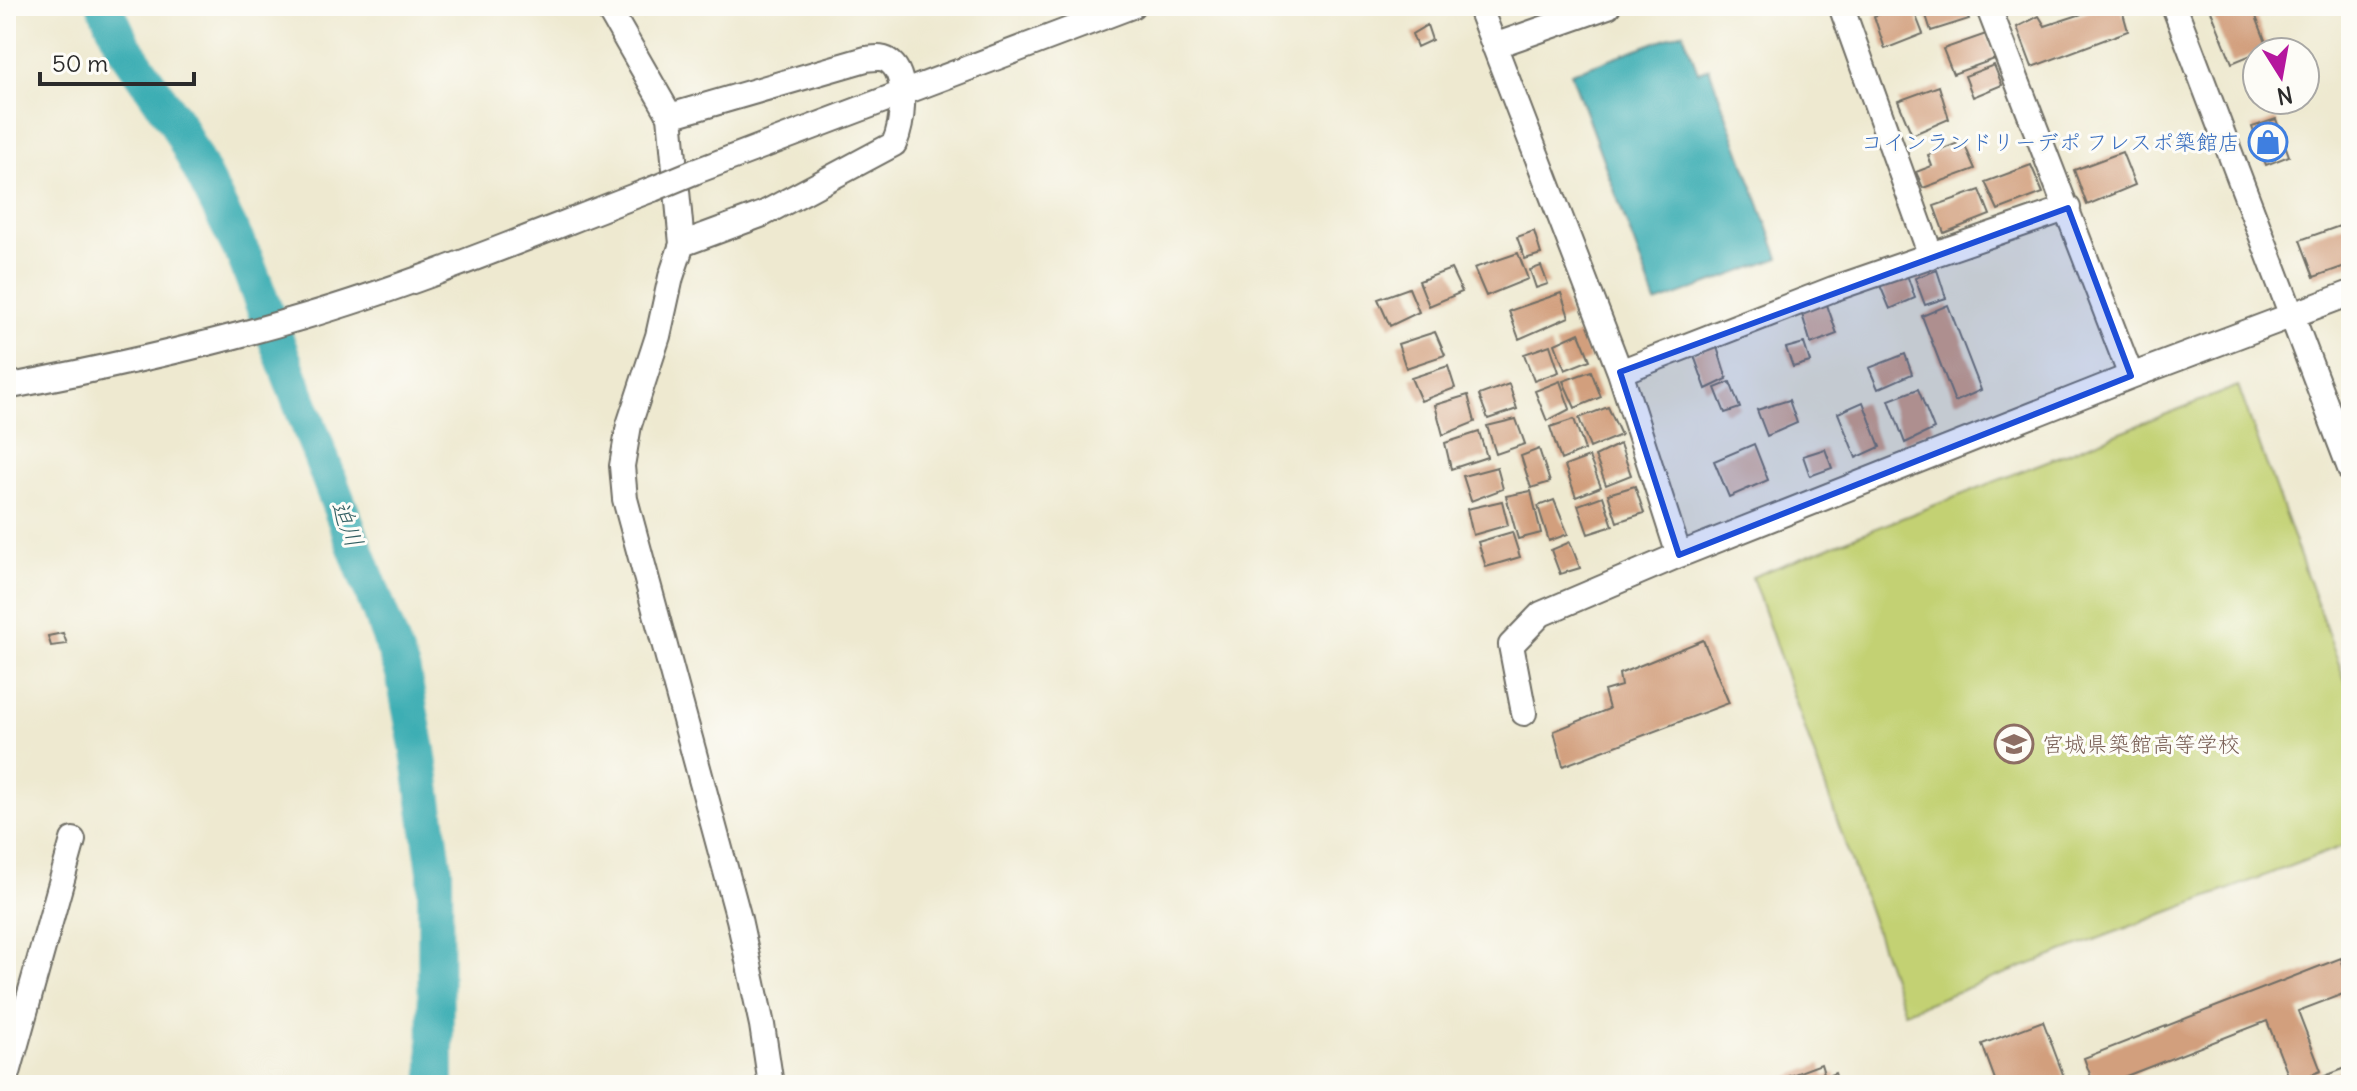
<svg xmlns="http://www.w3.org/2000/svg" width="2357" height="1091" font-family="Delius,'Klee One',sans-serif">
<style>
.green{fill:#c3d173;stroke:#777e4f;stroke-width:2}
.water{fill:#3caeb4;stroke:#346c70;stroke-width:2}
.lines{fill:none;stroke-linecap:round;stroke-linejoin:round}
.river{stroke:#3caeb4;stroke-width:36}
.building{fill:#d29f7d}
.minor-casing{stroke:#6f6e65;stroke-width:28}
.minor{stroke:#fff;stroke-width:24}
.minor-bridge-casing{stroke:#6f6e65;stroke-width:28;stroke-linecap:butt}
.minor-bridge{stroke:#fff;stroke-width:24}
.marked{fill:#1d4ed8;fill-opacity:0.2;stroke:#1d4ed8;stroke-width:6;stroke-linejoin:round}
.labels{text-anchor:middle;stroke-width:6;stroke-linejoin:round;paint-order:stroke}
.shop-label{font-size:22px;fill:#366cbe;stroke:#fdfcf7;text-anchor:end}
.education-label{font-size:22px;fill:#785e54;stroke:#fdfcf7;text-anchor:start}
.water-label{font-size:24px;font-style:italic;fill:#325f62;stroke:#fdfcf7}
</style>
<rect width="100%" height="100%" fill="#fdfcf7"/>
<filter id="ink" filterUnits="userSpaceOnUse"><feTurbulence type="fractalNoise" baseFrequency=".0125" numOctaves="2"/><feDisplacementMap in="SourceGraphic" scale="16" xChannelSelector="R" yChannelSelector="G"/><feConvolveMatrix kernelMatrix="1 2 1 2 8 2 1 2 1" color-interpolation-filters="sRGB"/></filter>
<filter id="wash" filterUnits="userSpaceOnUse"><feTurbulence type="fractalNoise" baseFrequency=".006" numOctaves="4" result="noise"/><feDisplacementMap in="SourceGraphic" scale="32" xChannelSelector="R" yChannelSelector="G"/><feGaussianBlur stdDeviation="1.8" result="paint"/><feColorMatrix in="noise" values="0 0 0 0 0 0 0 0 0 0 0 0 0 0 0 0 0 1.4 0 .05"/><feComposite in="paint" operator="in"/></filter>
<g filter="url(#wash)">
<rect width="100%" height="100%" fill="#eee9d0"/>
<path class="green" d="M2238,386L2351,697V843L1904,1012L1752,577Z"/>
<path class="water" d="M1683,32L1698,72L1709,68L1779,258L1656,303L1571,73Z"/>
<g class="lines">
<path class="river" d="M105,6L123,45L177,124L245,258L403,673L418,751L435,871L436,1085"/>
</g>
<g id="blocks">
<path class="building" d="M1903,6H1912L1923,34L1885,49L1874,16Z
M1923,6H1963L1969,19L1931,31Z
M2106,6H2121L2128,31L2032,67L2017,27L2039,16L2045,26Z
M2209,6H2252L2268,48L2232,63Z
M1427,25L1432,40L1417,47L1412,34Z
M1986,34L1995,59L1953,74L1943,49Z
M1994,65L2002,85L1973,97L1965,76Z
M1939,86L1949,119L1912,135L1898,101Z
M2276,119L2289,156L2266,165L2252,127Z
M1963,141L1975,169L1923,188L1916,172L1932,166L1928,155Z
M2122,152L2135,185L2087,205L2074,170Z
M2031,165L2043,193L1998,210L1985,182Z
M1980,190L1990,215L1944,233L1934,206Z
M2351,222V264L2314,277L2300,240Z
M1534,231L1541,254L1525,259L1517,237Z
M1518,253L1528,279L1486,296L1474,268Z
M1541,266L1548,284L1536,288L1530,270Z
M1451,269L1462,292L1429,306L1419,281Z
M1937,270L1946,298L1925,305L1915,278Z
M1906,272L1915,298L1890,309L1879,283Z
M1409,288L1419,312L1390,326L1378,299Z
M1561,293L1569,317L1519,339L1509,311Z
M1826,302L1837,334L1811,344L1801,311Z
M1948,305L1981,390L1955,402L1922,316Z
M1435,332L1445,355L1406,368L1398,344Z
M1579,333L1590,360L1565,370L1555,344Z
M1804,343L1810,362L1793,367L1786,348Z
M1716,344L1727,379L1706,389L1693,353Z
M1550,345L1559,372L1534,381L1524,354Z
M1905,354L1912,374L1878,389L1869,368Z
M1448,366L1455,388L1421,401L1411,378Z
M1591,371L1601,397L1575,408L1563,381Z
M1560,381L1570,409L1547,421L1535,391Z
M1730,382L1740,408L1725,413L1715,388Z
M1509,384L1517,409L1488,419L1479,395Z
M1918,389L1934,429L1905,443L1889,400Z
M1468,395L1475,422L1443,435L1435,405Z
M1789,400L1797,423L1767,436L1757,410Z
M1863,402L1880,447L1856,458L1838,413Z
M1608,407L1621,435L1590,448L1579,418Z
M1516,419L1525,444L1496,454L1487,426Z
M1574,419L1585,450L1561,460L1550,427Z
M1479,432L1487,457L1451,469L1445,443Z
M1620,444L1631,475L1606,485L1595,456Z
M1754,444L1768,480L1729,497L1714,461Z
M1539,449L1550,482L1531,488L1521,456Z
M1825,449L1832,468L1810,476L1803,456Z
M1589,457L1601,487L1576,497L1565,466Z
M1497,467L1503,489L1471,501L1463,476Z
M1635,486L1644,513L1617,522L1608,494Z
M1531,491L1541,533L1518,539L1506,496Z
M1603,496L1613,526L1588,534L1578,505Z
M1554,500L1568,534L1549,541L1538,506Z
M1502,501L1508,525L1473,535L1467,509Z
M1512,532L1520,557L1486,567L1478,542Z
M1570,542L1580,568L1560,574L1551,550Z
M63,633L67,644L51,646L48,636Z
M1703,640L1729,703L1563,766L1554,731L1609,709L1604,691L1621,686L1619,674Z
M2341,958L2351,991L2298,1011L2321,1071L2305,1077L2307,1083L2351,1066V1085H2292L2267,1021L2103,1085H2094L2084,1058Z
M2043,1021L2067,1085H1997L1982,1044Z
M1821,1064L1825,1077L1835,1073L1839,1085H1765Z"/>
</g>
</g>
<g filter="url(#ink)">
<use href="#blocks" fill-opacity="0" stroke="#6f6e65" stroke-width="2"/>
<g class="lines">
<g class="minor-casing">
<path id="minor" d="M607,6L670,116L682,244L671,277L658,336L629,425L622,466L625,499L739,919L762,1025L771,1085
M1479,6L1620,372L1679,555L2131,376L2351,293
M1841,6L1931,256
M1988,6L2131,376
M2174,6L2351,471
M1494,46L1608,6
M670,116L866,59C875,58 884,56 891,63C909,78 902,126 894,144L763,214L682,244
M694,172L1132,6
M1620,372L1833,289L2068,208
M6,387C106,368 205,346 303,317C422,282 537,233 653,189
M1524,713L1511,645L1541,614L1679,555
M6,1080L73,840"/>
</g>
<use href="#minor" class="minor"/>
<g class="minor-bridge-casing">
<path id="minor-bridge" d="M653,189L694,172"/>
</g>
<use href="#minor-bridge" class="minor-bridge"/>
</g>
</g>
<path class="marked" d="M2068,208L2131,376L1679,555L1620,372Z"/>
<defs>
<g id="shop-ring" transform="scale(2)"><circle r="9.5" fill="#fdfcf7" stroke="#3f7fe0" stroke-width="1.5"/><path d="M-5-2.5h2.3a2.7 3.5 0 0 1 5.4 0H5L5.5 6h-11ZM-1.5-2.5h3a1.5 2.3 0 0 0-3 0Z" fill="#3f7fe0"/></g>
<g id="school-ring" transform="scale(2)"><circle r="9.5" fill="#fdfcf7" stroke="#8d6e63" stroke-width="1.5"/><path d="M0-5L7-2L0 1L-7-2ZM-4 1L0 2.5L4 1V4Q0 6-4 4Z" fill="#8d6e63"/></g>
</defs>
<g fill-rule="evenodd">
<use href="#shop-ring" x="2268" y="142"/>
<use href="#school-ring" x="2014" y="744"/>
</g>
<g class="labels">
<g class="shop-label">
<text x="2240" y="150">コインランドリーデポ フレスポ築館店</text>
</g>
<g class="education-label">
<text x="2042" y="752">宮城県築館高等学校</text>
</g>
<g class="water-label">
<text transform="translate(347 524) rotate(69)" y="8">迫川</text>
</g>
</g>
<rect width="2357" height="1091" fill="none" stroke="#fdfcf7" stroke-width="32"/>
<g transform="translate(2281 76) rotate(169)"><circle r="38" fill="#fdfcf7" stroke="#a9a8a5" stroke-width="2"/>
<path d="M0-6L14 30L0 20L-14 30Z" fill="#b5179e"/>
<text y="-12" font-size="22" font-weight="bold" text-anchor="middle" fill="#2b2b2b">N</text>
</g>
<path d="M40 72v12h154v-12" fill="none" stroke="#2b2b2b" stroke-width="4"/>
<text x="52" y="72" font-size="24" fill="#2b2b2b" stroke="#fdfcf7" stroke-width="6" paint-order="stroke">50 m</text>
</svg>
